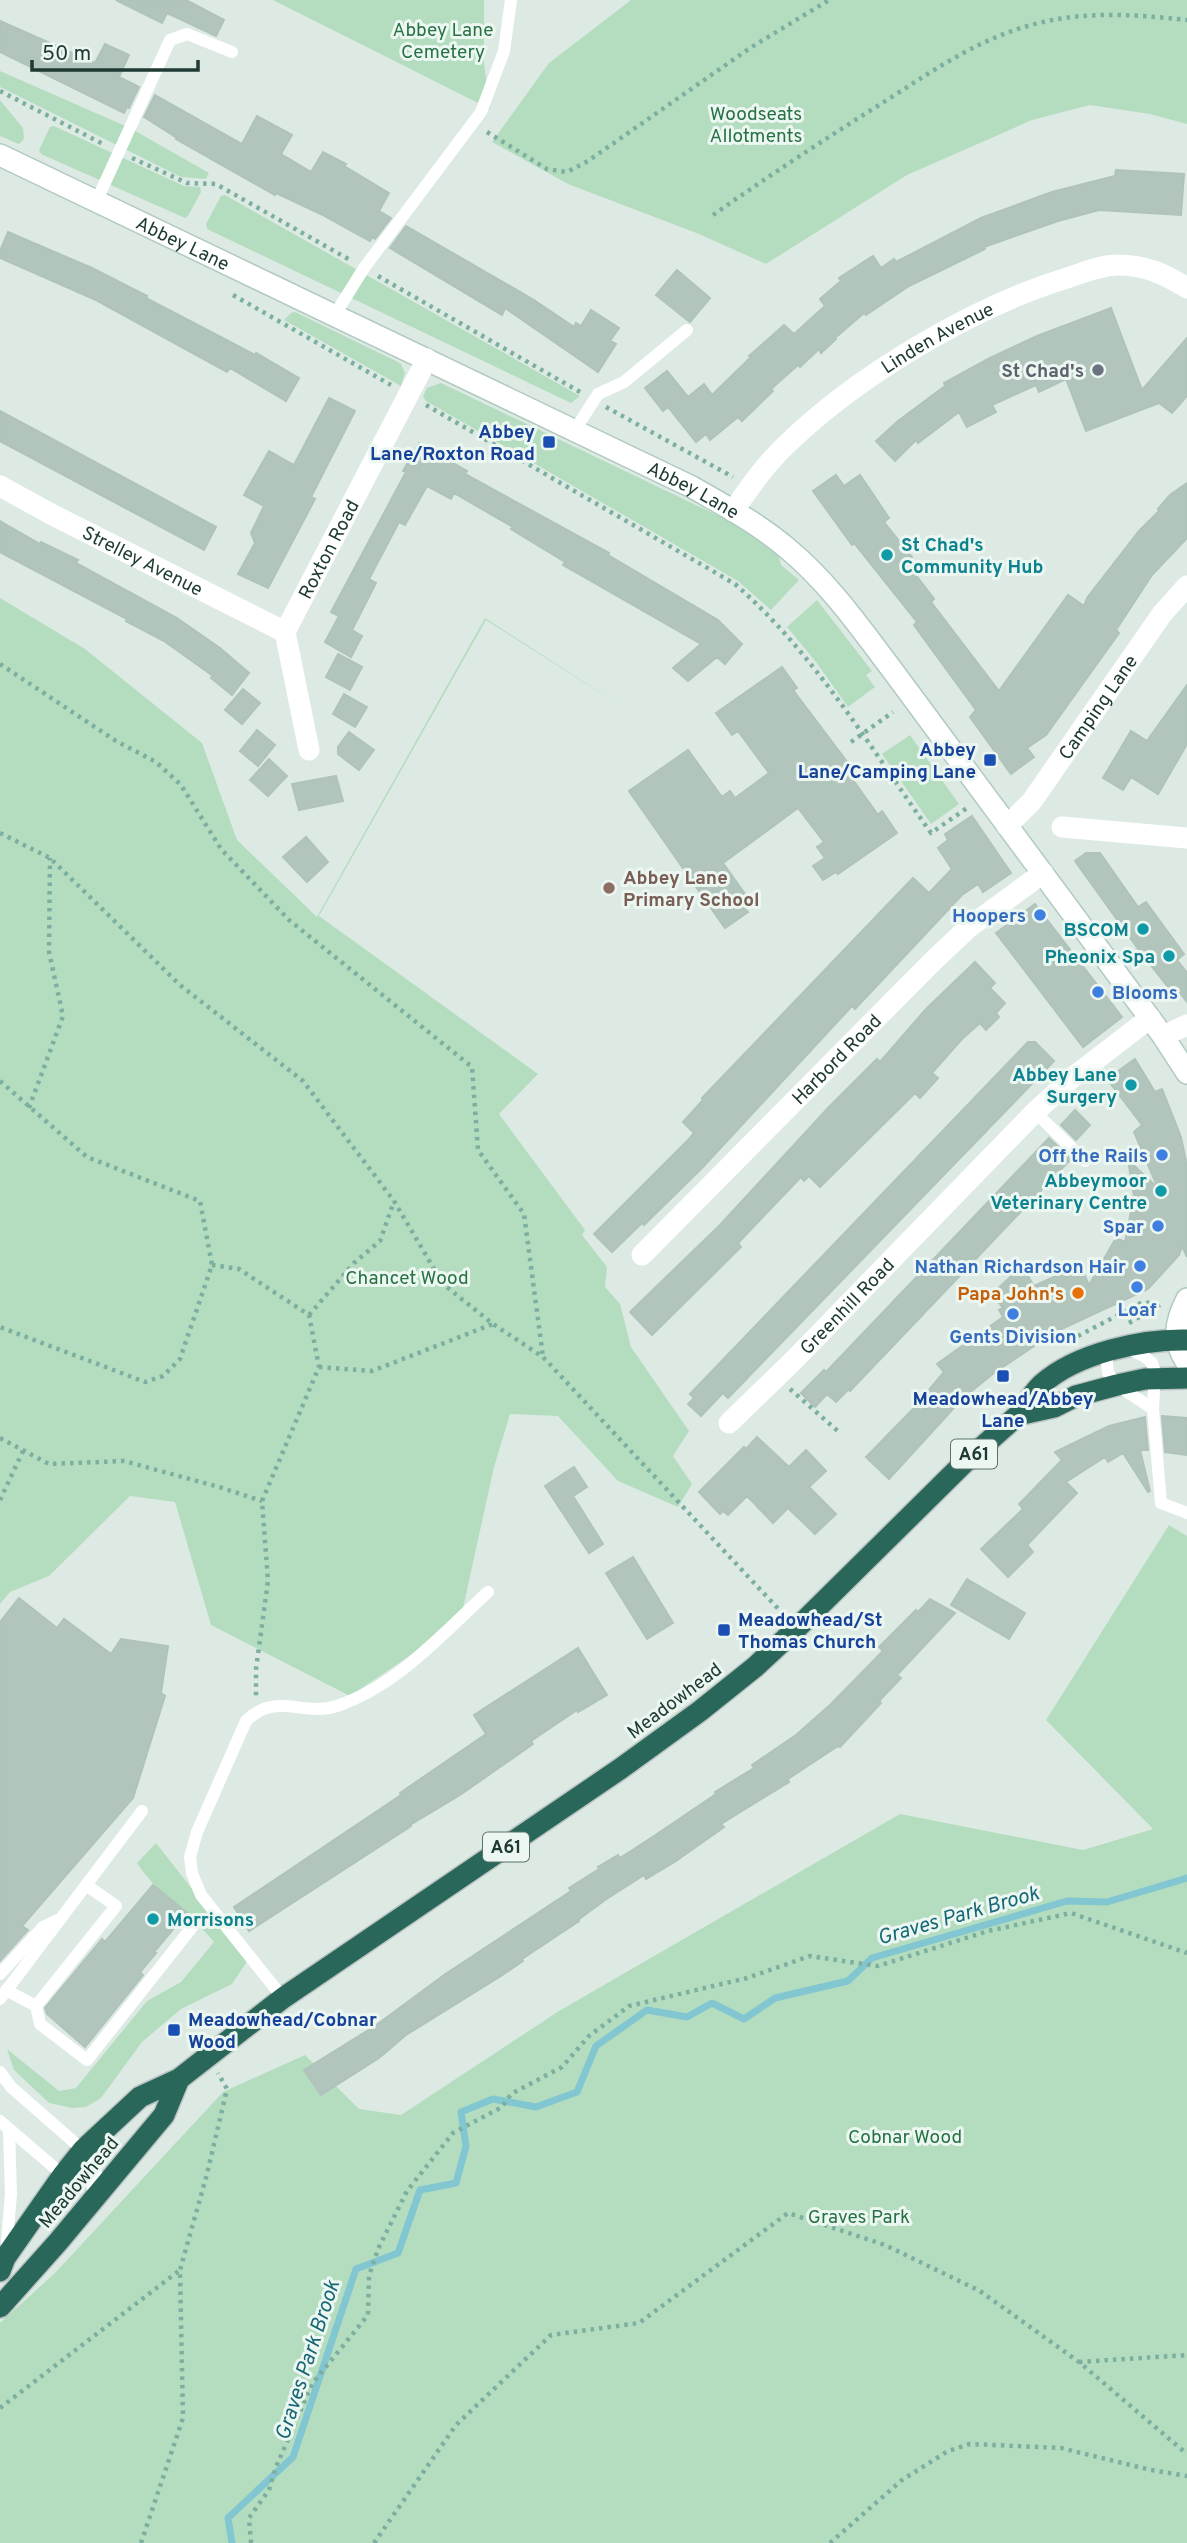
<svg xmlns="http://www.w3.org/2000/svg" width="1187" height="2543" font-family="Overpass,sans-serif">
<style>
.green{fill:#b4ddbf}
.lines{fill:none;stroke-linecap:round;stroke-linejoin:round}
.stream{stroke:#82c6d2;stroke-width:7}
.building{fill:#b2c5bd;stroke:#afc3bb;stroke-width:2}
.secondary-casing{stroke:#b0cac0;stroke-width:24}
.highway-casing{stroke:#bcc4c2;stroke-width:24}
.path{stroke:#7caf9f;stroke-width:4.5;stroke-dasharray:3.5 5;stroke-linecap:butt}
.lane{stroke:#fff;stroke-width:12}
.street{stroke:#fff;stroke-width:21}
.secondary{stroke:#fff;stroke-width:21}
.highway{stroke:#29675a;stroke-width:21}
.worship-dot{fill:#6b7280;stroke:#edf7f2;stroke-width:2.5}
.transit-dot{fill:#1a4fb4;stroke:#edf7f2;stroke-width:2.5}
.culture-dot{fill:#0f9aa8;stroke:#edf7f2;stroke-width:2.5}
.education-dot{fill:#8d6e63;stroke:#edf7f2;stroke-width:2.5}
.shop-dot{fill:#3f7fe0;stroke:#edf7f2;stroke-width:2.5}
.food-dot{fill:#e8710a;stroke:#edf7f2;stroke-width:2.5}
.labels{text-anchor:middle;stroke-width:6;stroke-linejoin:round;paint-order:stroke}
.shield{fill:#edf7f2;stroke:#5c736c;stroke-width:2}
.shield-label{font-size:18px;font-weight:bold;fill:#1e3a32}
.park-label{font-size:19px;fill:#277244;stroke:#edf7f2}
.street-label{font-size:19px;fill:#1e3a32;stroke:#edf7f2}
.worship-label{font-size:19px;font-weight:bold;fill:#5b616d;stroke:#edf7f2;text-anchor:end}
.transit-label{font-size:19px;font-weight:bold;fill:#164399;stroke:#edf7f2;text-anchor:end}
.culture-label{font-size:19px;font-weight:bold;fill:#0d838f;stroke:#edf7f2;text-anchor:end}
.education-label{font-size:19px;font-weight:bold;fill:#785e54;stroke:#edf7f2;text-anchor:start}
.shop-label{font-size:19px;font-weight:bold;fill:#366cbe;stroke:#edf7f2;text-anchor:end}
.food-label{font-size:19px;font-weight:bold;fill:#c56008;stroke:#edf7f2;text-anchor:end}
.water-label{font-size:21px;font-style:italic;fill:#176877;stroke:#edf7f2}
</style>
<rect width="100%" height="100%" fill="#ddeae4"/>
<path class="green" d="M273,0H484V63L490,109Z
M631,0H1187V124L1150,114L1090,105L1032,120L907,175L766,264L699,234L568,184L492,142L549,63Z
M0,71L130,128L209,173L206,179L181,177L0,87Z
M0,100L23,128L24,139L19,144L0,136Z
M54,126L184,186L200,187L201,192L188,216L185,218L41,154L39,150L50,127Z
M225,195L580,396L571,403L207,229L206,224L221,196Z
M295,312L396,361L401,364L405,373L401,386L284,320L291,313Z
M441,383L746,529L779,556L781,565L799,580L771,610L738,581L426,401L423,396L427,388Z
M0,598L85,649L202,743L237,840L317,917L485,618L629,711L486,620L319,916L538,1074L499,1114L585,1230L582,1235L607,1267L605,1287L620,1304L631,1347L689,1431L673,1456L692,1484L678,1507L618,1481L558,1416L510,1414L494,1467L460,1622L350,1696L211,1625L175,1502L130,1496L49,1576L10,1592L0,1604Z
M817,600L872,671L866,675L875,687L848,707L816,662L787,627Z
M910,735L959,804L931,824L882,754Z
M1169,1525L1187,1536V2543H0V2323L55,2273L223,2092L305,2055L359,2109L401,2115L559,2011L900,1814L1083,1850L1153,1829L1046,1720Z
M156,1843L248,1960L232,1984L181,2009L142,2042L101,2098L86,2107L72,2108L49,2103L14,2070L7,2049L59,2091L76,2088L147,2001L181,1982L214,1942C191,1914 157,1894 137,1863Z"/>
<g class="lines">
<path class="stream" d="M232,2543L228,2518L293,2457L356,2269L398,2253L420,2190L456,2183L466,2146L461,2112L493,2099L536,2107L577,2092L596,2046L647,2010L687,2017L712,2003L744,2019L775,1998L848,1981L872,1958L1067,1901L1107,1902L1187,1878"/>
</g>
<path class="building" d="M116,0H186L224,20L216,36L167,13L162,23Z
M0,21L95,63L105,44L129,55L119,77L139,87L129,108L127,107L124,113L0,52Z
M155,95L242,144L257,116L292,135L281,154L311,172L323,152L346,164L344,166L389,193L379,211L391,218L375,239L372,237L370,241L323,215L276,193L275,195L176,139L177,138L144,117Z
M1116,170L1184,174L1181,215L1099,210L1058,221L984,247L985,249L909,286L866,315L864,313L835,338L836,339L821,353L819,349L800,367L798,365L771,389L773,391L742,421L738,417L710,440L706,434L696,442L668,407L663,411L645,388L667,371L688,397L704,384L712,395L751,357L749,356L784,325L794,334L825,306L820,299L841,281L839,278L873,256L881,268L894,259L896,262L981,218L1052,192L1115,176Z
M406,226L534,300L574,327L576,323L581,326L591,310L619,328L610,341L616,344L598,372L505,308L502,315L390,248Z
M8,232L92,268L147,296L146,298L255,355L256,353L299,378L286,401L230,368L227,372L96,300L0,258V251Z
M677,270L710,298L690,322L656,295Z
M1111,308L1142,390L1187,338V396L1172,413L1159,403L1086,431L1066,379L1039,392L1036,385L992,405L996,412L967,427L959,412L918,443L916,440L895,461L876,441L898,421L945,386L944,383L990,358L1037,336Z
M329,398L355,411L311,497L315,499L268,588L238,574L255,543L251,533L264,506L244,495L269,451L294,465Z
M0,411L216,527L204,550L0,441Z
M419,443L467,471L465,474L609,553L608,555L718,620L742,644L725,664L717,657L688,681L673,668L701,644L563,565L565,562L511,529L513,527L454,493L451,499L427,486L405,525L399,522L369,579L376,583L352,630L362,636L351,657L325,642L339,616L331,612L406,472L403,471Z
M836,475L844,486L860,475L889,518L884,522L912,557L906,562L934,599L931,602L999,691L1068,595L1084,606L1087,598L1139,531L1159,511L1158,509L1170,495L1187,483V538L1152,575L1116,630L1119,633L1046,735L1027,748L1034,757L1011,774L970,717L976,710L914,625L917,622L854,543L852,545L813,491Z
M0,521L40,544L41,542L78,560L76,563L177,618L220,648L249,673L232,695L211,678L213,676L164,641L126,621L127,619L0,552Z
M338,654L362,667L350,690L326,677Z
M782,667L797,688L793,690L851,767L846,770L878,815L882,811L897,833L838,874L836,872L823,880L813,866L825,858L817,847L824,842L798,808L723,863L750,901L743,906L748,912L725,928L629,791L688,750L722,797L730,791L735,798L769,773L738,731L732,735L716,713Z
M1187,685V744L1158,794L1131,777L1123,790L1103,778L1131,731L1147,741Z
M243,689L260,703L242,724L225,710Z
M344,694L367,707L355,727L333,714Z
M257,730L275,745L258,766L240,751Z
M349,732L374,750L359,770L338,754V747Z
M269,759L287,776L268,796L250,780Z
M336,776L343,801L299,810L292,784Z
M972,816L1011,873L983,892L978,884L962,895L855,1009L852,1006L703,1167L644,1225L642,1223L612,1252L594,1234L689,1139L694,1133L683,1122L703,1100L702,1098L913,878L929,893L952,869L938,848L948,840L945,834Z
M306,837L328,862L307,882L283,857Z
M1086,853H1100L1138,907L1146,902L1184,954L1177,960L1187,973V1002L1176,988L1172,992L1141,953L1075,861Z
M1035,904L1122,1017L1083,1047L996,933Z
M975,962L995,983L990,988L1005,1003L996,1013L999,1017L986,1030L980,1023L962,1039L932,1073L938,1078L920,1098L915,1093L820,1187L809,1176L804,1181L801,1177L738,1243L741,1247L652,1335L630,1312L720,1225L828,1108L877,1059L880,1062L926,1009Z
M1028,1042H1035L1054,1061L728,1398L723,1393L701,1416L688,1404L694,1398L690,1394Z
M1135,1059L1155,1092L1162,1089L1181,1137L1187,1166V1257L1182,1246L1179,1255L1148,1289L1055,1332L994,1373L963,1398L889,1479L866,1457L914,1408L944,1372L937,1364L1003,1317L999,1310L1003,1308L992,1294L1022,1266L1034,1286L1080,1265L1089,1285L1116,1238L1125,1242L1134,1196L1128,1160L1158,1188L1134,1132L1142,1125L1107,1079Z
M1075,1110L1090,1125L1076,1140L1061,1125Z
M1049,1138L1071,1159L850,1391L849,1389L836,1402L827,1394L815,1407L801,1393L824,1370L826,1372Z
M1162,1416L1187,1418V1455L1165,1452Z
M1145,1417L1148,1450H1140L1150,1491L1148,1492L1123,1453L1108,1462L1105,1457L1066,1482L1077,1493L1027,1545L1033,1552L1008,1577L981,1549L1023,1509L1019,1504L1062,1460L1055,1452L1109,1426Z
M757,1437L789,1467L806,1450L826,1471L809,1487L836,1514L815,1534L788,1508L773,1523L747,1496L728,1515L723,1511L720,1514L699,1492L744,1447L746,1449Z
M574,1467L587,1487L573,1496L603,1544L589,1553L545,1486Z
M633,1557L673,1623L647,1639L606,1573Z
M967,1579L1025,1613L1009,1639L951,1605Z
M19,1598L57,1628L64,1619L111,1654L121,1639L168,1646L161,1693L165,1696L133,1798L22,1926L28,1930L0,1961V1622Z
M930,1599L955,1613L897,1675L901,1678L879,1701L881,1703L840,1747L838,1746L788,1779L789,1782L721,1824L724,1827L676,1861L646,1879L644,1875L605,1900L578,1920L579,1921L522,1959L523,1961L501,1976L406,2035L379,2058L321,2095L304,2070L375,2026L444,1975L571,1891L569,1888L599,1869L598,1867L618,1855L620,1858L654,1836L716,1794L715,1792L754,1768L752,1765L796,1735L831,1704L883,1651L879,1647L916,1610L918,1612Z
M578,1648L607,1695L578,1712L577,1710L531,1741L533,1744L460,1795L410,1825L411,1826L249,1931L234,1907L401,1795L400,1793L486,1734L474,1715Z
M153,1885L187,1913L154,1952L156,1953L140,1972L143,1975L85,2047L47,2014L45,2008L102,1939L105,1942Z"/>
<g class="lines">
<g class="secondary-casing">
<g id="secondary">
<path id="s7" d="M0,155L692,487C725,506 759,524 788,549C828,582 859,626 890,667L1163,1036L1187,1073"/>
<path d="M1187,1299C1175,1322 1172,1341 1187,1363"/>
</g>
</g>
<g class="highway-casing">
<path id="highway" d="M1018,1415C1026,1404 1033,1393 1042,1384C1077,1353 1142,1339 1187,1340
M0,2271L5,2258L63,2175L83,2150L140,2097L179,2079L283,1998L620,1769L700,1711L755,1667L797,1628L963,1464L1018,1415L1054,1407L1076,1396L1117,1385L1145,1379L1187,1378
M0,2307L58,2242L164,2115L179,2079"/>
</g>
<path class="path" d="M0,91L105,145
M487,132L547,169L567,172L588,161L750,48L829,0
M132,158L187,183L216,184L350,260
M713,215C770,175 828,137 887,100C939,67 982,36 1043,22C1090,11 1140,15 1187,20
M378,276L580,392
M233,295L391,385
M426,405L735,584C815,654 870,747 931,833L970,806
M606,407L733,477
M0,664L116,741L156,762L181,785L221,849L289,920L472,1067L478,1150L524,1214L543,1357
M851,742L893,712
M0,833L50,858L180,985L303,1081L394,1201L443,1284L493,1324L543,1357L784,1615
M0,1081L87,1157L200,1201L212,1265L180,1359L163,1376L145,1382L0,1327
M29,1108L63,1016L49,952L50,858
M212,1265L239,1269L309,1315L319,1367L262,1501L268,1581L256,1669V1696
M309,1315L354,1263L380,1241L394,1201
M1129,1323L1160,1305
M1078,1336L1143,1302L1162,1305
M319,1367L372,1371L493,1324
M790,1389L840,1433
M0,1438L49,1464L124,1461L219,1487L262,1501
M0,1500L23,1451
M1079,2362L1187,2355
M0,2408L180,2270
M141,2543L183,2418L180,2270L207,2174L227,2089L218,2073
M251,2543L249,2518L269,2490L276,2467L312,2384L368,2315L369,2276L378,2249L407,2191L453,2133L502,2107L511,2094L562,2067L589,2036L629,2006L747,1978L810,1956L878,1966L988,1931L1071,1913L1187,1953
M374,2543L456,2425L551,2335L639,2323L788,2213L885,2245L980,2291L1079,2362L1187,2454
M830,2543L902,2480L948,2451L970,2444L1061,2448L1151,2470L1187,2476"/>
<path class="lane" d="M97,200L170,40L187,34L232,52
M334,316L364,268L481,112L504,51L511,0
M575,430L598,394L624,382L687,330
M1035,1112L1085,1161
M1128,1348L1145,1357L1152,1363L1155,1372L1153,1409L1161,1503L1187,1513
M1106,1351L1108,1373L1117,1385L1153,1409
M0,1974L43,1927L58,1920
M6,1990L36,2006L116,1906L86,1885
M283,1998L201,1895L192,1873L190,1857L197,1832L246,1721C276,1691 303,1717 337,1706C397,1686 442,1634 488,1592
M0,1999L142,1811
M36,2006L40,2024L87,2060L193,1926
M0,2072L11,2087L83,2150L91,2163L94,2198
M0,2121L63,2175L77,2180L98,2176
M6,2252L11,2194L9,2130"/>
<g class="street">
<path id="s1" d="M0,486L51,514L285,632"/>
<path id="s2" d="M733,511C750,487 765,465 786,445C857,376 972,307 1067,278C1083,273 1101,265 1118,265C1145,265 1165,274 1187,288"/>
<path id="s3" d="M309,750L285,632L427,359"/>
<path id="s4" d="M1007,826L1032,801L1162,614L1187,586"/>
<path d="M1062,827L1187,838"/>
<path d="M1163,1036L1187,1025"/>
<path id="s5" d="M642,1255L931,963L968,928L1043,873"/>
<path id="s6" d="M729,1423L794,1360L1035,1112L1072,1078L1150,1018"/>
</g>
<use href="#secondary" class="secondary"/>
<use href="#highway" class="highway"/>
</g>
<circle class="worship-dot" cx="1098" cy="370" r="7"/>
<g class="transit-dot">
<rect x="542" y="435" width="14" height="14" rx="3.5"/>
<rect x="983" y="753" width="14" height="14" rx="3.5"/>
<rect x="996" y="1369" width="14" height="14" rx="3.5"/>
<rect x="717" y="1623" width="14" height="14" rx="3.5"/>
<rect x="167" y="2023" width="14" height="14" rx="3.5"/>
</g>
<g class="culture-dot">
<circle cx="887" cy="555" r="7"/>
<circle cx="1143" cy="929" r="7"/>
<circle cx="1169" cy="956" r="7"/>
<circle cx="1131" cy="1085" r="7"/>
<circle cx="1161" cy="1191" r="7"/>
<circle cx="153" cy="1919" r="7"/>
</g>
<circle class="education-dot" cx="609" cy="888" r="7"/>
<g class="shop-dot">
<circle cx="1040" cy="915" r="7"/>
<circle cx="1098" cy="992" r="7"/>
<circle cx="1162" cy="1155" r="7"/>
<circle cx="1158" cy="1226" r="7"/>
<circle cx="1140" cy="1266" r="7"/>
<circle cx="1137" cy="1287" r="7"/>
<circle cx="1013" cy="1314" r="7"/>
</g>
<circle class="food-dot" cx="1078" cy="1293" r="7"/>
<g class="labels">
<g class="shield">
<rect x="951" y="1439.5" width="46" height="29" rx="5"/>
<rect x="483" y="1832.5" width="46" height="29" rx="5"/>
</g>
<g class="shield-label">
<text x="974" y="1460">A61</text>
<text x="506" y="1853">A61</text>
</g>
<g class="park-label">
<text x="443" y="36">Abbey Lane<tspan x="443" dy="22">Cemetery</tspan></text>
<text x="756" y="120">Woodseats<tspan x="756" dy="22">Allotments</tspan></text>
<text x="407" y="1284">Chancet Wood</text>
<text x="905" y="2143">Cobnar Wood</text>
<text x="859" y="2223">Graves Park</text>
</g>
<g class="street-label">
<text dy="7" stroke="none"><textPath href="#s7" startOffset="203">Abbey Lane</textPath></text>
<text dy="7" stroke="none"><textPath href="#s2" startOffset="271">Linden Avenue</textPath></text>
<text dy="7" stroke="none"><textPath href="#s7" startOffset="770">Abbey Lane</textPath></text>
<text dy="7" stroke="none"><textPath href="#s3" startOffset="214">Roxton Road</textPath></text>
<text dy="7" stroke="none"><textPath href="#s1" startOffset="161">Strelley Avenue</textPath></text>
<text dy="7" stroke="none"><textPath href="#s4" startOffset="150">Camping Lane</textPath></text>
<text dy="7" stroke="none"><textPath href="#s5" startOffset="276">Harbord Road</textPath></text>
<text dy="7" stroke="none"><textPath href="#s6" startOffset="166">Greenhill Road</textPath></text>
<text transform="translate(674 1700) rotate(-37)" y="7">Meadowhead</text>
<text transform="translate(78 2182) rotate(-50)" y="7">Meadowhead</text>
</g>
<g class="worship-label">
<text x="1084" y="377">St Chad's</text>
</g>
<g class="transit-label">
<text x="535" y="438">Abbey<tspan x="535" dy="22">Lane/Roxton Road</tspan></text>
<text x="976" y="756">Abbey<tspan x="976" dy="22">Lane/Camping Lane</tspan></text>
<text x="1003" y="1405" text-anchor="middle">Meadowhead/Abbey<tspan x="1003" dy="22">Lane</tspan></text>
<text x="738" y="1626" text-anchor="start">Meadowhead/St<tspan x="738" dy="22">Thomas Church</tspan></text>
<text x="188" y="2026" text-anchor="start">Meadowhead/Cobnar<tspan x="188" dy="22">Wood</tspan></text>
</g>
<g class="culture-label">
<text x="901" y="551" text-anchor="start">St Chad's<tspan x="901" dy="22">Community Hub</tspan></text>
<text x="1129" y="936">BSCOM</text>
<text x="1155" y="963">Pheonix Spa</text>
<text x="1117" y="1081">Abbey Lane<tspan x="1117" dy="22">Surgery</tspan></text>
<text x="1147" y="1187">Abbeymoor<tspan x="1147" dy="22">Veterinary Centre</tspan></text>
<text x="167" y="1926" text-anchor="start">Morrisons</text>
</g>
<g class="education-label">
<text x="623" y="884">Abbey Lane<tspan x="623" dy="22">Primary School</tspan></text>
</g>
<g class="shop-label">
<text x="1026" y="922">Hoopers</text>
<text x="1112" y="999" text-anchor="start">Blooms</text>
<text x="1148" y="1162">Off the Rails</text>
<text x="1144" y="1233">Spar</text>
<text x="1126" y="1273">Nathan Richardson Hair</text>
<text x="1137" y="1316" text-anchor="middle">Loaf</text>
<text x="1013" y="1343" text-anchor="middle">Gents Division</text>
</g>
<g class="food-label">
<text x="1064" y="1300">Papa John's</text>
</g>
<g class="water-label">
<text transform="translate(958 1915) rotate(-16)" y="7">Graves Park Brook</text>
<text transform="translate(307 2360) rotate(-72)" y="7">Graves Park Brook</text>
</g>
</g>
<path d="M32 60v10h166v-10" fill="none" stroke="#1e3a32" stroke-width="3.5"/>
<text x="42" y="60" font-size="21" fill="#1e3a32" stroke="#edf7f2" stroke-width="5" paint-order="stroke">50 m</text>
</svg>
